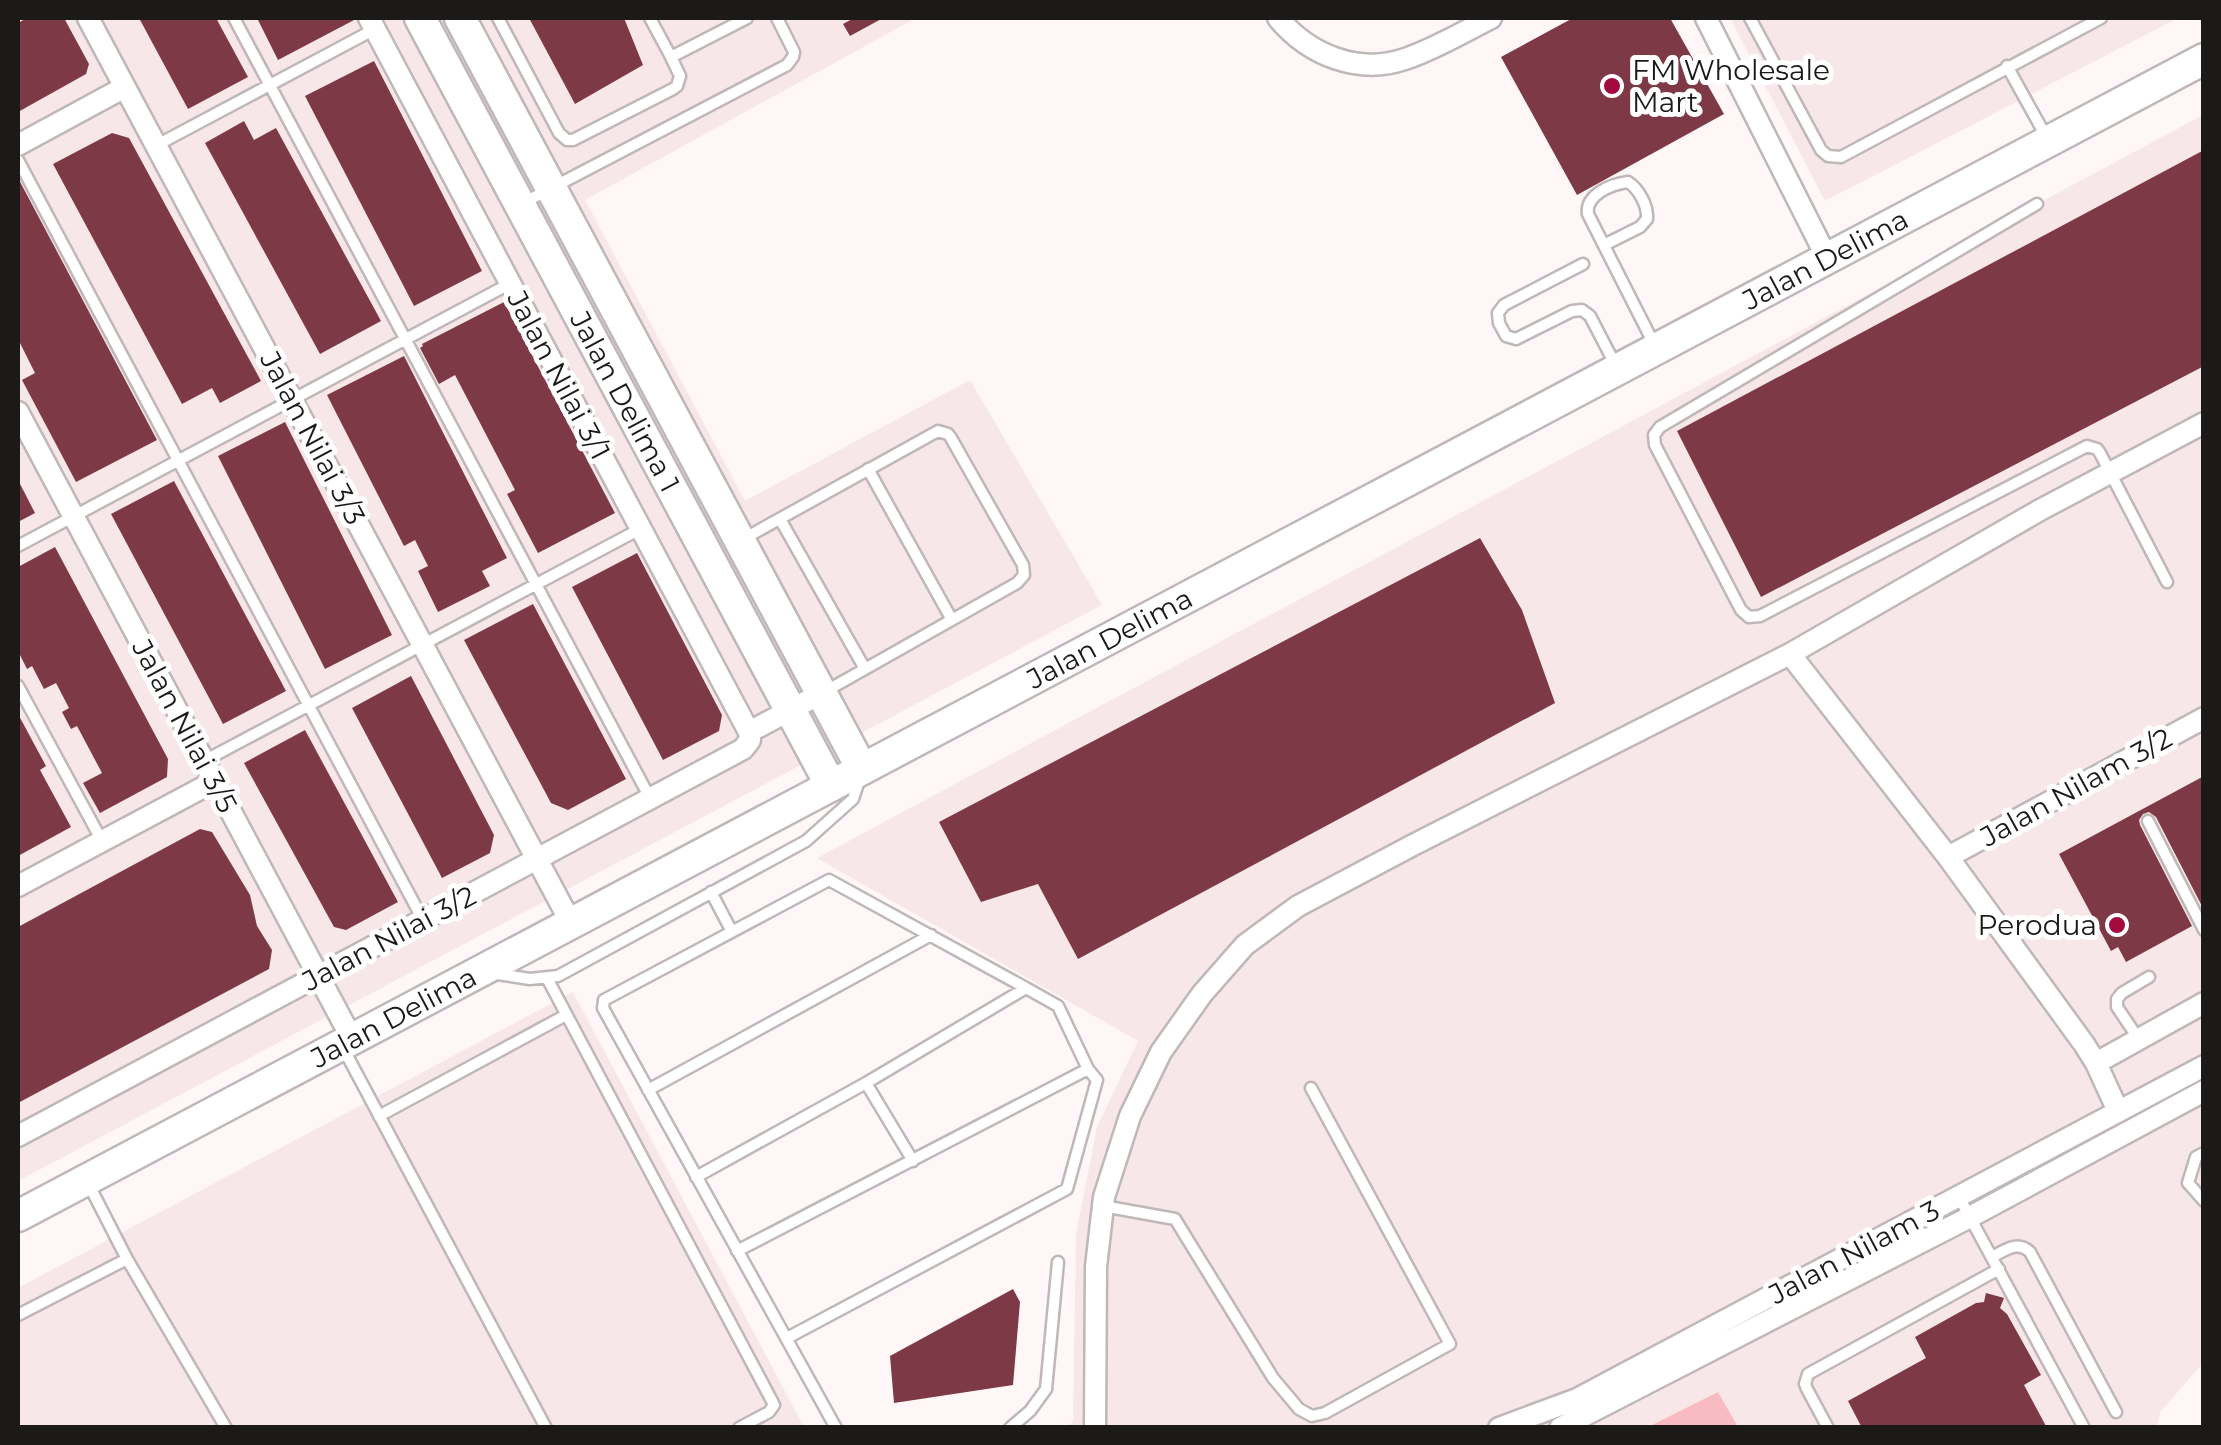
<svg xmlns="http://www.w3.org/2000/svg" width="2221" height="1445" font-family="Montserrat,sans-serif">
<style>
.built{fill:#f8e7e9}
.green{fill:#f8bbc2}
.building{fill:#7d3945}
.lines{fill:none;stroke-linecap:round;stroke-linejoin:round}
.lane-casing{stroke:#bfb7b8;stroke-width:15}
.street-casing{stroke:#bfb7b8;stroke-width:25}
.secondary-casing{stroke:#bfb7b8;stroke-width:35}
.lane{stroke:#fff;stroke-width:10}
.street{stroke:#fff;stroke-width:20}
.secondary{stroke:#fff;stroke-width:30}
.poi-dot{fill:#a4093f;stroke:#fff;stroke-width:4}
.labels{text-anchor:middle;stroke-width:10;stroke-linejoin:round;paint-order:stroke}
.poi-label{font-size:28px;fill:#1c1919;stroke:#fff;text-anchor:start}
.street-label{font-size:28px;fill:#1c1919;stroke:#fff}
</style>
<rect width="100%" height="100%" fill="#fff6f7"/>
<path class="built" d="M18,18H916L585,200L745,501L970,380L1102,605L18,1181Z
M1730,18H2178L1825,201Z
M2203,115L2204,1362L2160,1412L2157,1427H1068L1073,1421L1076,1234L1097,1127L1138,1041L817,858Z
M573,992L804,1427L18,1428V1288Z"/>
<path class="green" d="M1718,1392L1738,1427H1648Z"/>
<path class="building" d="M27,18H64L89,64L86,74L18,112V23Z
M139,18H216L248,77L188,109Z
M257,18H355L356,19L278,60Z
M529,18H624L643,65L575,104Z
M854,18H883L850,36L843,24Z
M1573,18H1670L1724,114L1577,195L1501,57Z
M374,61L482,271L414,306L305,96Z
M244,121L254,140L276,128L381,321L320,354L205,143Z
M112,133L129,138L261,381L220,403L212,388L182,404L53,164Z
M2204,150V366L1761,597L1677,431Z
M18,178L157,440L76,482L22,380L35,373L18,339Z
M504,302L615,513L538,553L507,494L515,490L455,375L439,384L420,348L423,346L422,344Z
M404,356L507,558L482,571L490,586L438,612L418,571L428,566L415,540L404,546L327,395Z
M285,422L392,635L325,669L218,456Z
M18,480L35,513L18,522Z
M174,481L286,691L223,724L111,514Z
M1480,538L1522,610L1555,703L1078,959L1038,884L981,902L939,822Z
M55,547L168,759L167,777L100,813L83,783L102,773L77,726L71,729L62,712L69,708L56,683L44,689L32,666L27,669L18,651V567Z
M637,553L722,715L719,731L663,760L572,587Z
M533,604L626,779L568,810L551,803L464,640Z
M411,676L494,835L490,853L442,878L352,708Z
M18,714L46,766L40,770L71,827L18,856Z
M305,730L398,902L346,930L334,927L244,763Z
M2204,776V910L2156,817L2149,812L2143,814L2139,820L2140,825L2192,926L2126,962L2118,947L2111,951L2059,854Z
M200,829L212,832L250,895L257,926L272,950L269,969L18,1103V927Z
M1013,1289L1020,1302L1013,1385L894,1403L890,1356Z
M1986,1293L2004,1298L2000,1308L2007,1314L2041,1375L2024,1385L2047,1428H1862L1848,1401L1926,1358L1915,1337L1976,1303L1984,1302Z"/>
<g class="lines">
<g class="lane-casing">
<path id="lane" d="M234,18L650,798
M498,18L559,133L567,140H573L673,89L677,86L680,76L671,57L747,18
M650,18L671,57
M1750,18L1821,150L1828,156L1841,157L2101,18
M2007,66L2048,140
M157,145L375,29
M18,160L423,920
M521,204L787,65L793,57L794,52L777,18
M2037,204L1660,427L1654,435L1655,445L1741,610L1749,617L1760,616L2087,446L2097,449L2100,453L2167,582
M1604,245L1640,227L1647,219C1648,206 1639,189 1628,182C1611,184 1585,195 1588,214L1656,348
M1583,264L1504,305L1498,313L1499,323L1506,336L1516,339L1572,311L1582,310L1590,316L1617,368
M868,469L952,620
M780,519L865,669
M745,538L938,431L948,434L951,438L1023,565L1024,575L1017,583L826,691
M18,546L509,284
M18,686L102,841
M204,761L640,529
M2148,821L2204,930
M711,892L731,930
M491,973L530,979L558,976L806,841L853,799L861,775
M547,978L772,1401L774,1405L769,1412L739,1428
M2138,1038L2117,1007V999L2122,993L2149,977
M342,1046L546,1428
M866,1083L913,1161
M648,1090L931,935
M379,1116L566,1015
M2204,1153L2196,1157L2188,1183L2204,1201
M696,1177L866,1083L1026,988L1058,1006L1088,1069L1097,1080L1067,1189L787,1338
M89,1185L127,1259L226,1428
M1959,1197L2084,1428
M1103,1206L1175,1219L1273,1378L1299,1409L1312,1416L1325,1413L1450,1344L1311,1088
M737,1251L1088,1069
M1992,1257C2005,1250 2018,1240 2030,1252L2116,1412
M18,1315L127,1259
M836,1428L603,1008L604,1000L829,880L1026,988
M1010,1428L1030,1411L1046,1389L1058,1262
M1828,1428L1807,1389L1805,1384L1808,1374L1999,1269"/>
</g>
<g class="street-casing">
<path id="street" d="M88,18L571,923
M369,18L749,732
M1278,18C1309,55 1358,75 1405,59C1435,49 1463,32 1491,18
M1706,18L1827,258
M18,145L125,87
M18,412L352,1039
M1790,654L1948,857L2084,1044L2096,1063L2118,1111
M749,732L822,693
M1948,857L2204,718
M18,886L215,781
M2096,1063L2204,1003
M18,1136L743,749L750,740L749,732
M1095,1428L1096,1267L1104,1197L1130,1116L1161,1052L1202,994L1245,945L1298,906L1415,844L1790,654L2040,510L2204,423
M1499,1428L1577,1399L2204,1066
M1560,1428L1970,1217L2204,1091"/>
</g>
<g class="secondary-casing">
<g id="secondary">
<path id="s1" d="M420,18L831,786"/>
<path d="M460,18L862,769"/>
<path id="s2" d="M18,1216L2204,59"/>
</g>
</g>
<use href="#lane" class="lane"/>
<use href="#street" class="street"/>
<use href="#secondary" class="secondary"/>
</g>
<g class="poi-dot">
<circle cx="1612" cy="86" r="10"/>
<circle cx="2117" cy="925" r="10"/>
</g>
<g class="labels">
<g class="poi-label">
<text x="1632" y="80">FM Wholesale<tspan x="1632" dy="32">Mart</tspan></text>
<text x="2097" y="935" text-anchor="end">Perodua</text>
</g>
<g class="street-label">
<text dy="10" stroke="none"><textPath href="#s2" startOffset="2045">Jalan Delima</textPath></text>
<text transform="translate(559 375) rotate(62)" y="10">Jalan Nilai 3/1</text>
<text dy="10" stroke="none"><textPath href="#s1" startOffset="435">Jalan Delima 1</textPath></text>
<text transform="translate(313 438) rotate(62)" y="10">Jalan Nilai 3/3</text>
<text dy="10" stroke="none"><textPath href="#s2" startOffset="1235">Jalan Delima</textPath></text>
<text transform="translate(185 726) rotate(62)" y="10">Jalan Nilai 3/5</text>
<text transform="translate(2076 787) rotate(-29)" y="10">Jalan Nilam 3/2</text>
<text transform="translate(389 938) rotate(-28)" y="10">Jalan Nilai 3/2</text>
<text dy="10" stroke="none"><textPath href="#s2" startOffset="425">Jalan Delima</textPath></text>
<text transform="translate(1854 1252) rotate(-28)" y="10">Jalan Nilam 3</text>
</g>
</g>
<rect width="2221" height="1445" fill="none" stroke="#1c1919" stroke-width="40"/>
</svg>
